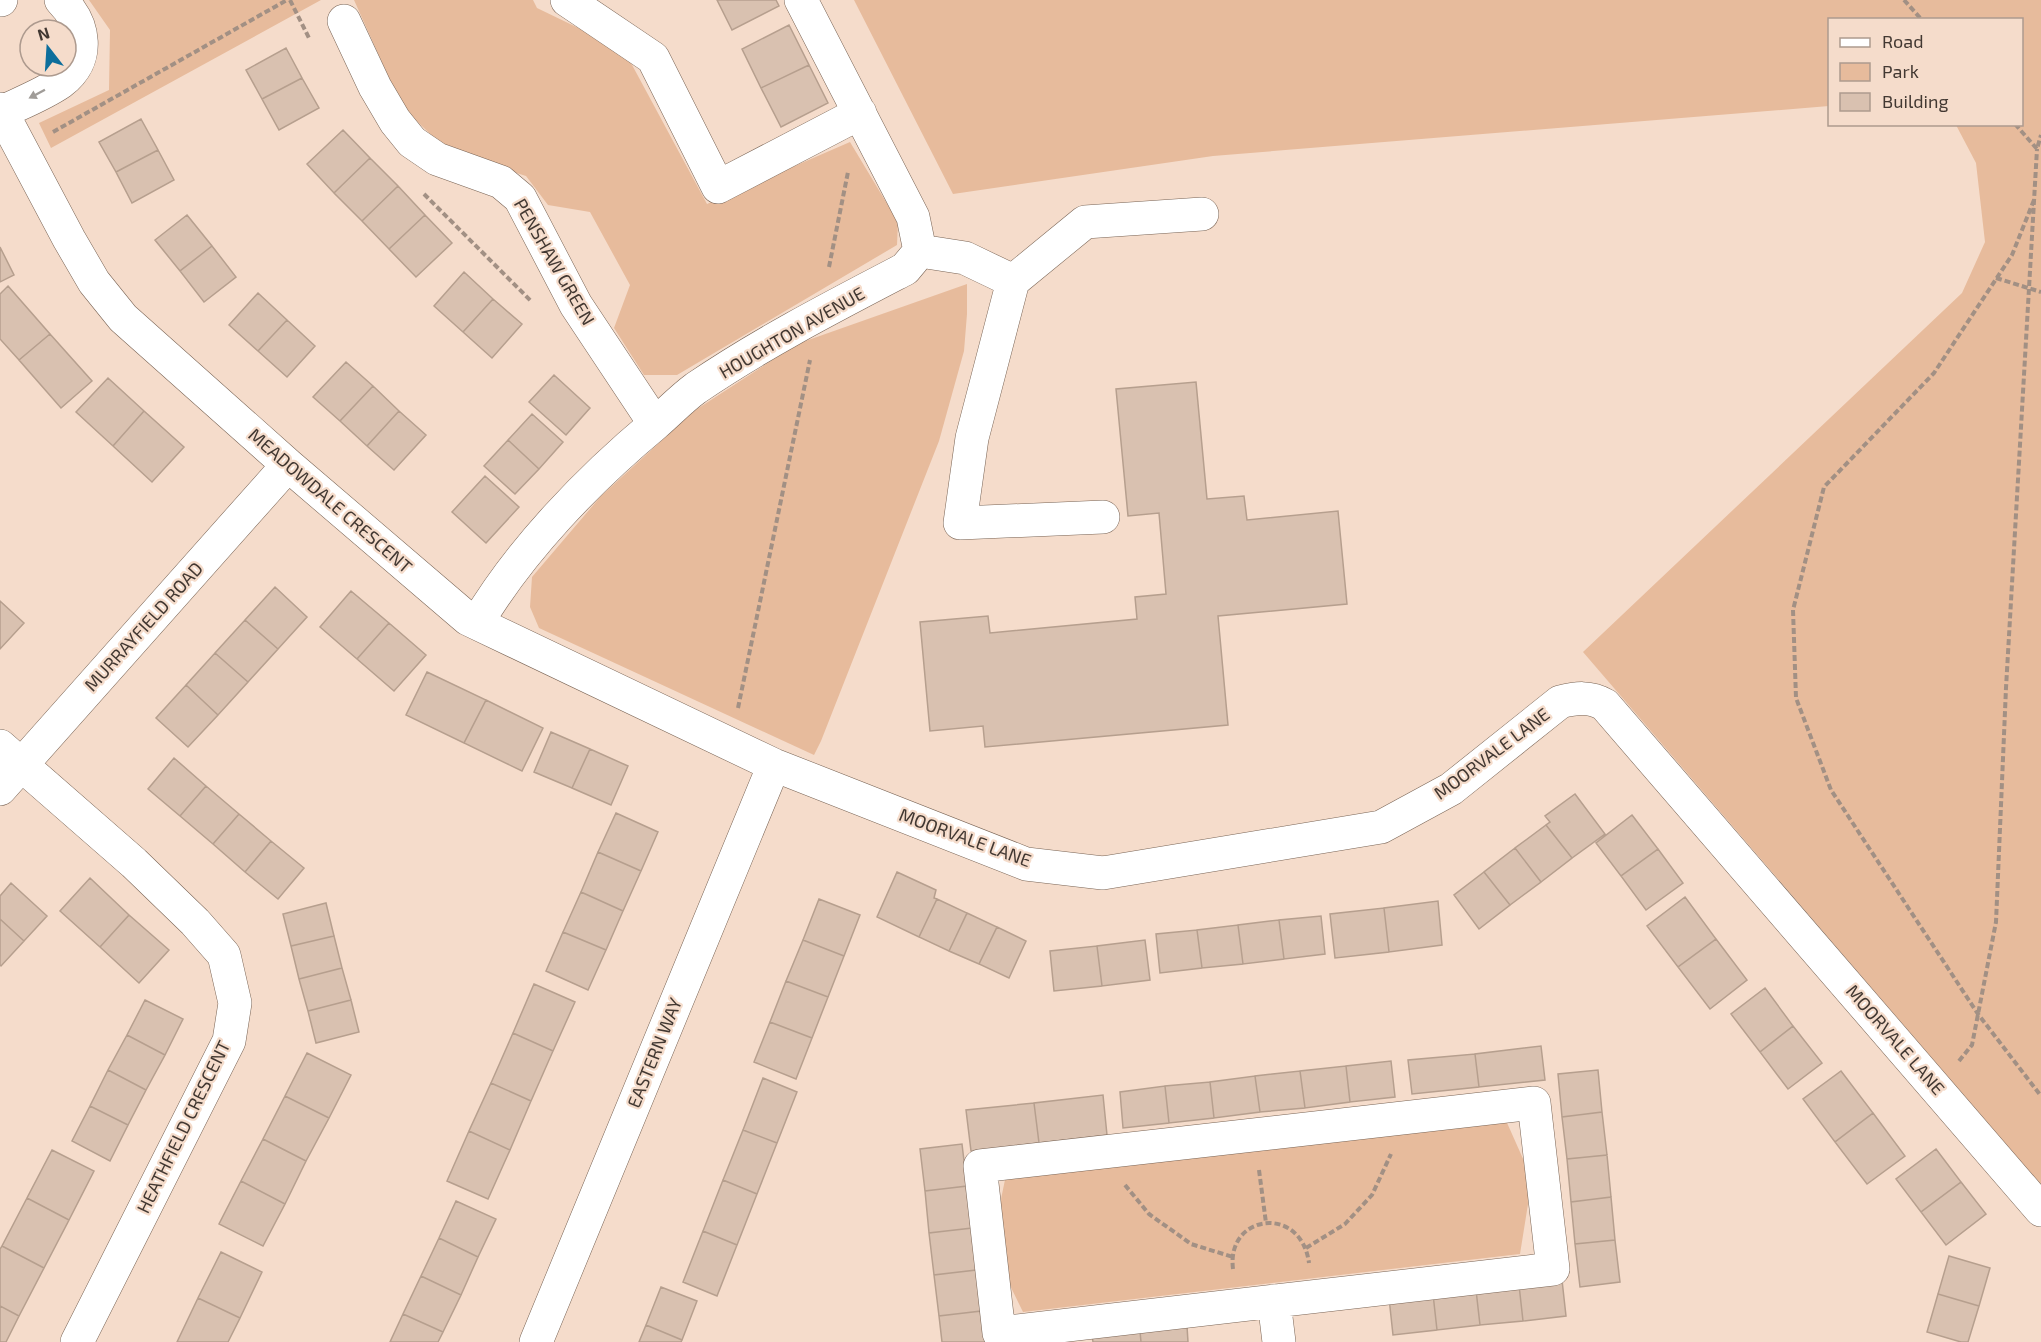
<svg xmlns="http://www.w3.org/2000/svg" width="2041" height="1342" font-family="'Exo 2',sans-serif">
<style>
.green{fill:#e7bb9c}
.building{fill:#d9c1b0;stroke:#b69f8e;stroke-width:1.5}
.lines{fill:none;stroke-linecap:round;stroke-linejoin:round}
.minor-casing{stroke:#796455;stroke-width:34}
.path{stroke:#a29084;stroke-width:4;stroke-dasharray:6 3;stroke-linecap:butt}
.minor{stroke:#fff;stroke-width:33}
.oneway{fill:#a09c98}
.labels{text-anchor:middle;stroke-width:4.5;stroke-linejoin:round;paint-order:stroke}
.street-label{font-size:18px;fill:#423832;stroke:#f5dccb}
</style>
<rect width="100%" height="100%" fill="#f5dccb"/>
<path class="green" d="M89,0H321L51,148L39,123L109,90L110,30Z
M354,0H533L537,8L624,50L707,204L850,142L898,222L897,245L677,375H644L614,328L630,285L590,212L548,205L526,176L448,151L402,107Z
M854,0H2041V1185L1583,652L1962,293L1985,242L1976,163L1956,125L2022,124V20H1830L1829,106L1213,156L953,194Z
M967,284V314L964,351L939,441L821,741L814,755L539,628L530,607L532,577L601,496L694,411L797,344Z
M1504,1116L1532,1179L1520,1254L1023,1312L991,1247L1006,1175Z"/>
<path class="building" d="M717,0H776L779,6L732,30Z
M789,25L809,65L761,88L742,49Z
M286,48L302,78L262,99L246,70Z
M809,65L828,103L781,127L761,88Z
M302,78L319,108L279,130L262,99Z
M141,119L158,150L116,172L99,142Z
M343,130L370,158L334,193L307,164Z
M158,150L174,180L132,203L116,172Z
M370,158L398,186L362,221L334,193Z
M398,186L425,215L389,249L362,221Z
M187,215L212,246L180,271L155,240Z
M425,215L452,243L416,277L389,249Z
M212,246L236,277L204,302L180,271Z
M0,247L14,275L0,282Z
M464,272L493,299L463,332L434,306Z
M8,286L50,334L19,360L0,339V294Z
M258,293L287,320L258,351L229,325Z
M493,299L522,324L492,358L463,332Z
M287,320L315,346L287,377L258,351Z
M50,334L92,381L61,408L19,360Z
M346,362L373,386L340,421L313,397Z
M554,375L590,408L566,435L529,402Z
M108,378L144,411L113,446L76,412Z
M1196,382L1207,499L1244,496L1247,520L1338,511L1347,604L1218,616L1228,725L985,747L983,726L930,731L920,622L988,616L990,633L1137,619L1135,597L1166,594L1159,513L1128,516L1116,389Z
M373,386L399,411L367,446L340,421Z
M144,411L184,447L152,482L113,446Z
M399,411L426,435L394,470L367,446Z
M532,414L563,442L539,469L508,440Z
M508,440L539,469L515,494L484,466Z
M485,476L519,507L486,543L452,512Z
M275,587L307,617L278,649L245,620Z
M351,591L389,623L357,659L320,627Z
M0,601L24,623L0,649Z
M245,620L278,649L248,682L215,653Z
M389,623L426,655L394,691L357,659Z
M215,653L248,682L218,715L186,685Z
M427,672L486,700L464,743L406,715Z
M186,685L218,715L188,747L156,718Z
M486,700L543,728L522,771L464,743Z
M551,732L590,749L572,788L534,772Z
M590,749L628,766L611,805L572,788Z
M174,758L206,786L180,816L148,789Z
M206,786L239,814L213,844L180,816Z
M1575,794L1605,834L1572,858L1546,825L1550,822L1545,816Z
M616,813L658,832L641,871L598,852Z
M239,814L271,841L245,872L213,844Z
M1632,815L1658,849L1621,876L1596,843Z
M1546,825L1572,858L1541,882L1515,848Z
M271,841L304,868L278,899L245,872Z
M1515,848L1541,882L1510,905L1484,872Z
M1658,849L1683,883L1646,910L1621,876Z
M598,852L641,871L623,911L581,892Z
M897,872L936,890L934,898L937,899L919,937L877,917Z
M1484,872L1510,905L1479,929L1454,895Z
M90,878L129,915L100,947L60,911Z
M11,883L47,916L24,941L0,919V896Z
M581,892L623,911L606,950L563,932Z
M1685,897L1716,939L1678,967L1647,926Z
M819,899L860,915L844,956L803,940Z
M937,899L967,913L949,951L919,937Z
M1438,901L1442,945L1389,952L1384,908Z
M326,903L334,936L291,946L283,914Z
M1384,908L1389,952L1335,958L1330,914Z
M967,913L997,927L979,964L949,951Z
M129,915L169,950L139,983L100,947Z
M1321,916L1325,954L1284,959L1279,920Z
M0,919L24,941L1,966L0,965Z
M1279,920L1284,959L1243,964L1238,925Z
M1238,925L1243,964L1202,968L1197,930Z
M997,927L1026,941L1009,978L979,964Z
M1197,930L1202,968L1160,973L1156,934Z
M563,932L606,950L588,990L546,971Z
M334,936L342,968L299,979L291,946Z
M1716,939L1747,980L1710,1009L1678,967Z
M803,940L844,956L828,997L786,981Z
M1145,940L1150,980L1102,986L1097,946Z
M1097,946L1102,986L1054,991L1050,951Z
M342,968L351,1000L308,1011L299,979Z
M786,981L828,997L812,1038L770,1022Z
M534,984L575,1002L553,1051L513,1033Z
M1765,988L1793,1026L1760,1052L1731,1014Z
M145,1000L183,1019L165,1055L127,1035Z
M351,1000L359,1032L316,1043L308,1011Z
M770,1022L812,1038L796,1079L754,1062Z
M1793,1026L1822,1063L1788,1089L1760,1052Z
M513,1033L553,1051L531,1101L491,1083Z
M127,1035L165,1055L146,1090L108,1070Z
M1541,1046L1545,1080L1479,1087L1475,1054Z
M307,1053L351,1075L329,1118L285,1096Z
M1475,1054L1479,1087L1412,1094L1408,1060Z
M1391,1061L1395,1097L1350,1102L1346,1066Z
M1346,1066L1350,1102L1305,1108L1300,1071Z
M108,1070L146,1090L128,1125L90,1106Z
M1598,1070L1602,1112L1562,1117L1558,1074Z
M1300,1071L1305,1108L1260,1112L1255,1076Z
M1841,1071L1873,1113L1835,1142L1803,1099Z
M1255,1076L1260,1112L1214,1118L1210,1082Z
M763,1078L797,1092L777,1143L743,1130Z
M1210,1082L1214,1118L1169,1123L1165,1086Z
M491,1083L531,1101L510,1150L469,1131Z
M1165,1086L1169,1123L1123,1128L1120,1092Z
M1103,1095L1107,1135L1039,1143L1034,1103Z
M285,1096L329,1118L306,1161L263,1139Z
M1034,1103L1039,1143L971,1151L966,1110Z
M90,1106L128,1125L110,1161L72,1141Z
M1602,1112L1607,1155L1567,1159L1562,1117Z
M1873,1113L1905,1156L1867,1184L1835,1142Z
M743,1130L777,1143L757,1194L723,1180Z
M469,1131L510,1150L488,1199L447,1181Z
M263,1139L306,1161L285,1204L241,1181Z
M962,1144L967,1186L925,1191L920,1149Z
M1936,1149L1961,1182L1921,1212L1896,1179Z
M52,1150L94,1171L69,1220L27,1198Z
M1607,1155L1611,1197L1571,1202L1567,1159Z
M723,1180L757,1194L737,1245L703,1231Z
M241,1181L285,1204L263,1246L219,1224Z
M1961,1182L1986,1214L1946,1245L1921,1212Z
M967,1186L972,1228L929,1233L925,1191Z
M1611,1197L1615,1240L1575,1244L1571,1202Z
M27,1198L69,1220L44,1268L2,1246Z
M456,1201L496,1219L478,1257L439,1238Z
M972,1228L976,1270L934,1275L929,1233Z
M703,1231L737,1245L717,1296L683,1282Z
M439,1238L478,1257L461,1295L421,1276Z
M1615,1240L1620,1282L1580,1287L1575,1244Z
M2,1246L44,1268L19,1316L0,1306V1249Z
M221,1252L262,1272L240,1318L198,1298Z
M1949,1256L1990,1268L1979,1306L1938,1294Z
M976,1270L981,1311L939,1316L934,1275Z
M421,1276L461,1295L443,1332L403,1314Z
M1562,1280L1566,1316L1523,1321L1519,1285Z
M1519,1285L1523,1321L1480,1325L1476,1290Z
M661,1287L697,1301L682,1340L646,1325Z
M1476,1290L1480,1325L1437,1330L1433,1294Z
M1433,1294L1437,1330L1393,1335L1389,1298Z
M1938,1294L1979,1306L1968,1342H1961L1927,1332Z
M198,1298L240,1318L228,1342H177Z
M0,1306L19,1316L6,1342H0Z
M981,1311L985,1342H942L939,1316Z
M403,1314L443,1332L438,1342H390Z
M646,1325L682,1340L681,1342H639Z
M1187,1326L1188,1342H1141L1140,1331Z
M1140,1331L1141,1342H1093L1092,1336Z"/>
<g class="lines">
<g class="minor-casing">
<path id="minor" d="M0,0H1
M567,0L653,58L718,187L860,113
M344,21L375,87L395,121L412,142L437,159L501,182L520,198L576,305L655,424
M0,109L69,239L94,282L123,318L288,465L468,619L774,765L1026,864L1103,873L1381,827L1451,789L1560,702C1576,698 1590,696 1605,705L2041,1210
M2,112C21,103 44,94 61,82C91,59 85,24 61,0
M920,251L965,258L1013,281L1085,222L1202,214
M1013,281L972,438L960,523L1103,517
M477,623C521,549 589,479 655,424C669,412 681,399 696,388C762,343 834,306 905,269L920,251L913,217L801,0
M0,746L134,863L195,922L224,955L235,1003L229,1041L77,1342
M0,789L288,465
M1534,1103L1553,1269L999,1333L980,1166Z
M1274,1301L1279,1342
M536,1342L774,765"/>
</g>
<path class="path" d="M290,0L310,40
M1904,0L1922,20
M2015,124L2037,149L2041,135
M53,132L287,0
M424,194L531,301
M2034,200L2012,255L1934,373L1824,487L1793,610L1796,698L1831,790L1978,1014L2041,1096
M829,267L848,172
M1996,278L2041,292
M738,708L810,360
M1959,1061L1972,1045L1996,922L2006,688L2037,149
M1259,1170L1266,1223
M1125,1185L1149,1214L1191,1244L1233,1257
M1306,1248L1345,1224L1372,1195L1391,1154
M1233,1269C1226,1214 1301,1204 1309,1263"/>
<use href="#minor" class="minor"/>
</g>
<defs><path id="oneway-solid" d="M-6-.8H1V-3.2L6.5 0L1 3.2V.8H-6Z" transform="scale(1.5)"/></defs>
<use class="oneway" href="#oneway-solid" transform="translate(37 94) rotate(152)"/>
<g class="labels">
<g class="street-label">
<text transform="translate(554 262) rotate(60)" y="6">PENSHAW GREEN</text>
<text transform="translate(792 333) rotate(-30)" y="6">HOUGHTON AVENUE</text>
<text transform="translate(330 501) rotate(41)" y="6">MEADOWDALE CRESCENT</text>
<text transform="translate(144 627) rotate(-48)" y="6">MURRAYFIELD ROAD</text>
<text transform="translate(1492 754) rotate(-37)" y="6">MOORVALE LANE</text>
<text transform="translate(965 838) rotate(20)" y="6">MOORVALE LANE</text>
<text transform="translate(1895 1040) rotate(49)" y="6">MOORVALE LANE</text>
<text transform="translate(655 1053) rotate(-68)" y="6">EASTERN WAY</text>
<text transform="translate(184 1127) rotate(-64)" y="6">HEATHFIELD CRESCENT</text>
</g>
</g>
<rect x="1828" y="18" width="195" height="108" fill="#f5dccb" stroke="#ad9a8e" stroke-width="1.5"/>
<rect x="1840" y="38" width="30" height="9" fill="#ffffff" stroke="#ad9a8e" stroke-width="1.5"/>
<text x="1882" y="48" font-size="18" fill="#423832">Road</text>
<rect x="1840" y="63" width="30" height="18" fill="#e7bb9c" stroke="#ad9a8e" stroke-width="1.5"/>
<text x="1882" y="78" font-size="18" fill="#423832">Park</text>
<rect x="1840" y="93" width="30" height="18" fill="#d9c1b0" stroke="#ad9a8e" stroke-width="1.5"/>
<text x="1882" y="108" font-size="18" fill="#423832">Building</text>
<g transform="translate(48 48) rotate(343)"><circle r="28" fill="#f5dccb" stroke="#ad9a8e" stroke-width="1.5"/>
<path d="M0-4.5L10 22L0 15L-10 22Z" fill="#0d6e9c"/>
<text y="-9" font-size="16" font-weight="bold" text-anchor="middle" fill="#423832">N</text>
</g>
</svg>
